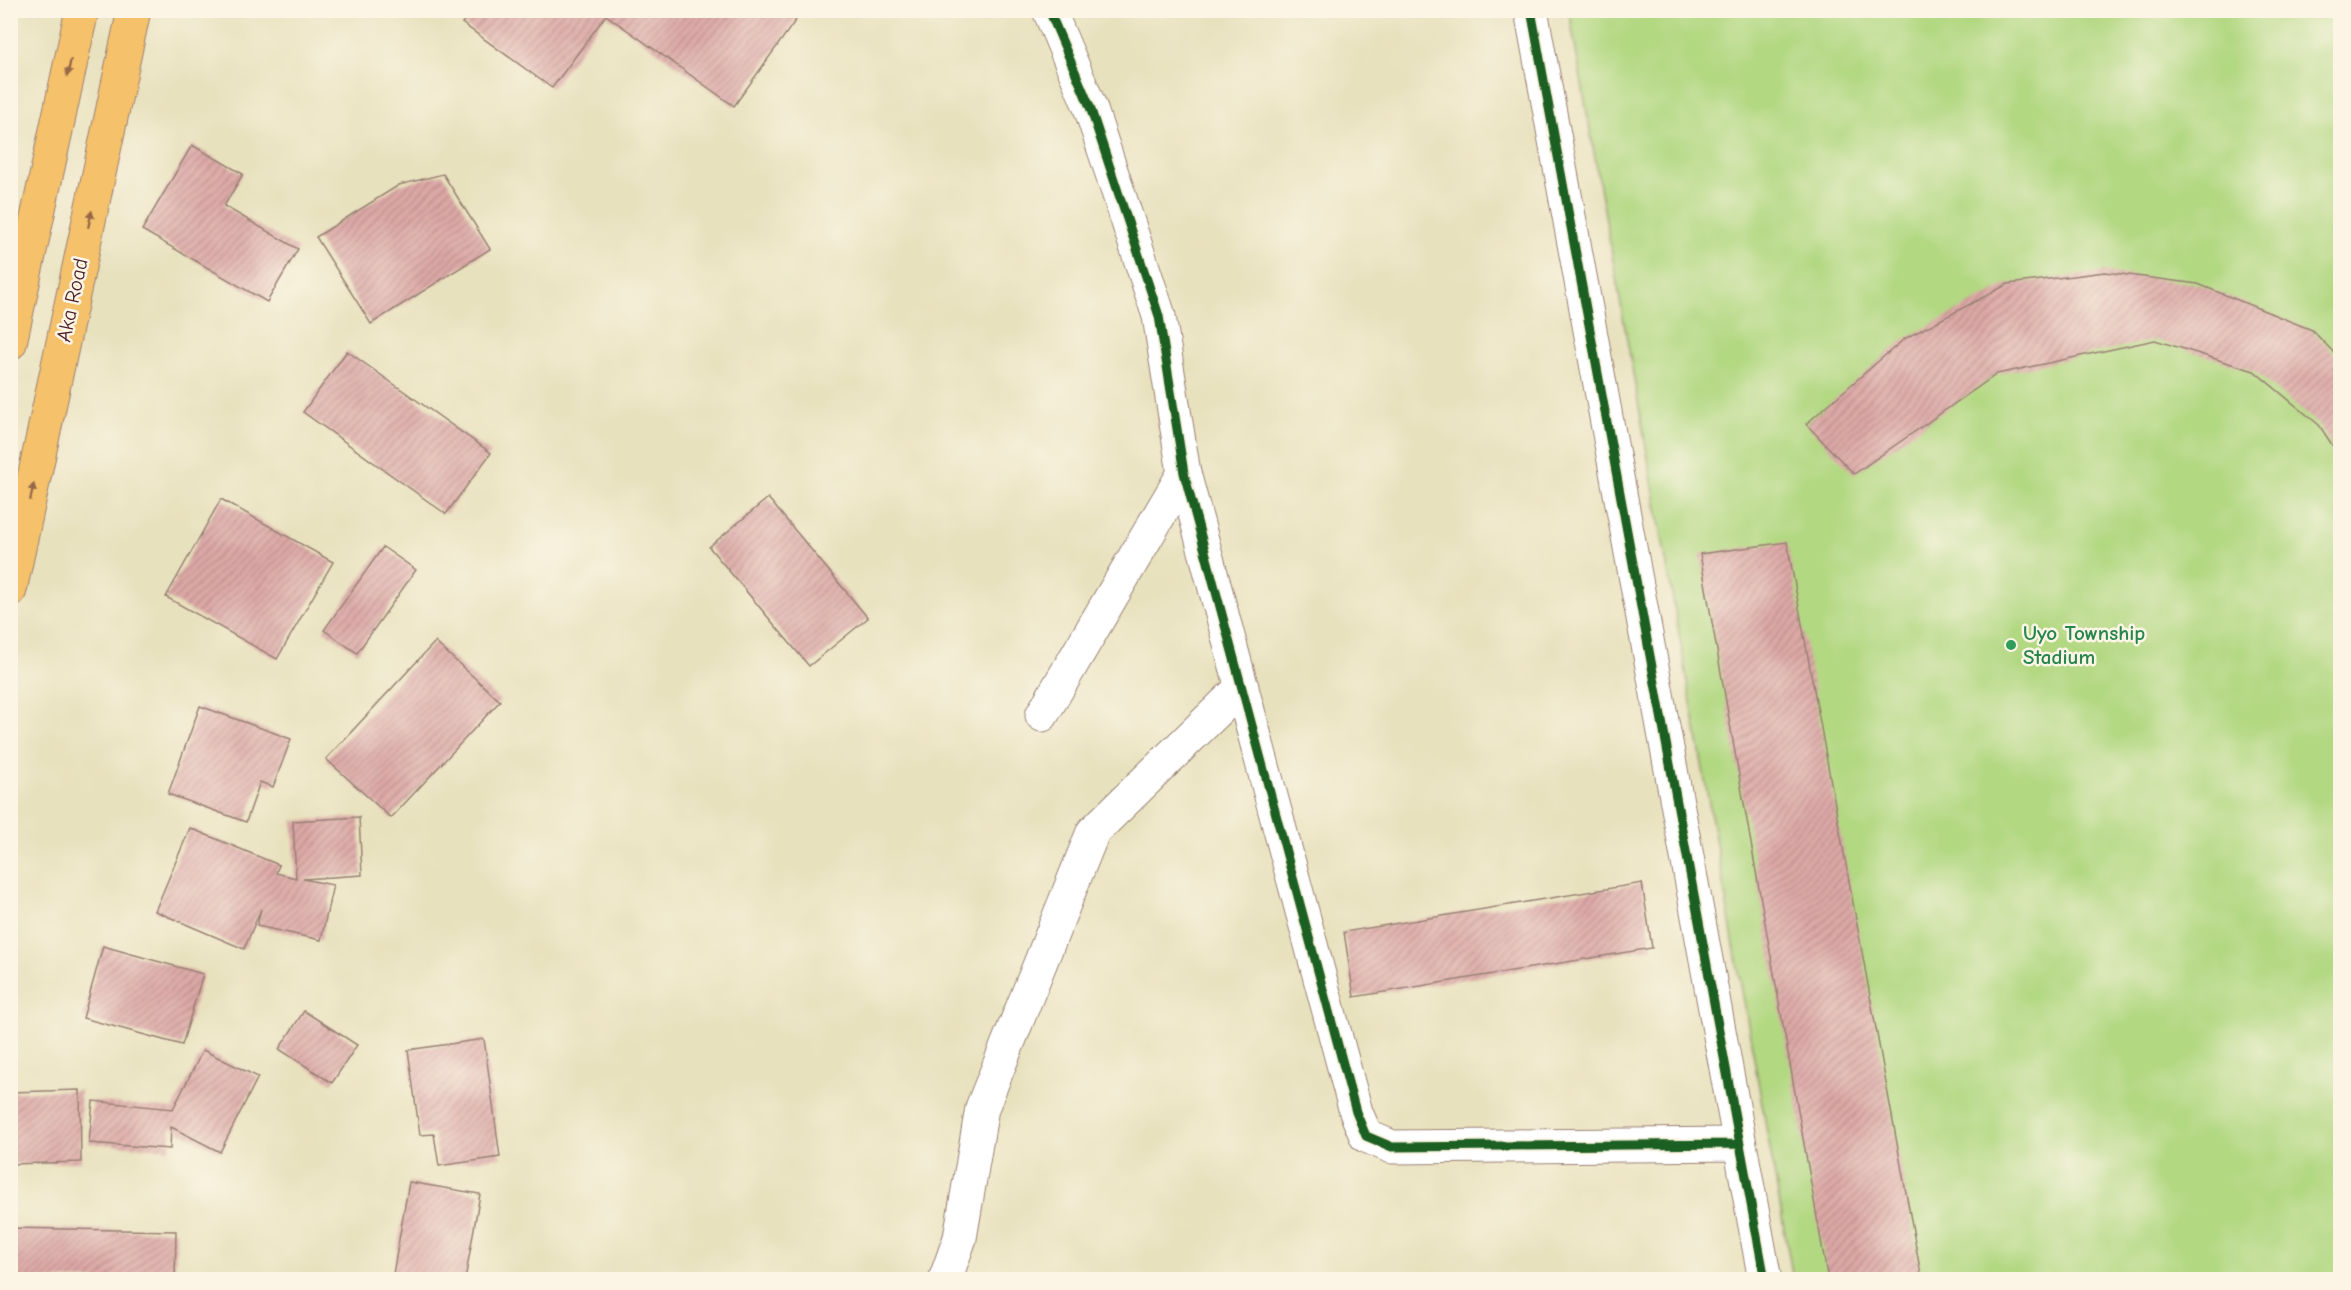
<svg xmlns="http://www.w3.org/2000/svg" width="2351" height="1290" font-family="'Comic Neue',sans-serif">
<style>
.green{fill:#b2d882;stroke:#7e7c56;stroke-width:1.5}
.building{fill:url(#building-hatch)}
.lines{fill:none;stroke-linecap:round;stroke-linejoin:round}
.minor-casing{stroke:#998074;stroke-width:35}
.major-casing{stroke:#998074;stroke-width:35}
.minor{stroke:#fff;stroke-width:33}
.major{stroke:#f5c16b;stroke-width:33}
.cycleway-casing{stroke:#fcf5e5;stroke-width:13}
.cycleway{stroke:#1b5e20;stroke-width:9}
.oneway{fill:#976848}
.leisure-dot{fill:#2e9e5b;stroke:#fcf5e5;stroke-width:2}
.labels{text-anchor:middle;stroke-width:5;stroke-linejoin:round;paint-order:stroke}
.street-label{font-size:21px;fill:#4a1f2b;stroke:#fcf5e5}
.leisure-label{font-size:21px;font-weight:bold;fill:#27864d;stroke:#fcf5e5;text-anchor:start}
</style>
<defs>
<pattern id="building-hatch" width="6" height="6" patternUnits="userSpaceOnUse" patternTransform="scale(1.5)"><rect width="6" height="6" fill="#dda9a7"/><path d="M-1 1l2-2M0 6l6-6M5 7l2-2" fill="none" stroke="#b58988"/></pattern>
</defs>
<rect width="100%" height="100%" fill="#fcf5e5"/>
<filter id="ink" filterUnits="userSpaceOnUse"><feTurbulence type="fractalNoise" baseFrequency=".0167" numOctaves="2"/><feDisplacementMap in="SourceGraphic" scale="12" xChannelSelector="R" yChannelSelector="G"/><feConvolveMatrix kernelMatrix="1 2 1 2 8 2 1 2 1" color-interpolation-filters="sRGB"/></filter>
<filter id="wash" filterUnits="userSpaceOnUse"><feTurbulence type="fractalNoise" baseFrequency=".008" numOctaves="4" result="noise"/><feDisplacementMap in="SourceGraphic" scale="24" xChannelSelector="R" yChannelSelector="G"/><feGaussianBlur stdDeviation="1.35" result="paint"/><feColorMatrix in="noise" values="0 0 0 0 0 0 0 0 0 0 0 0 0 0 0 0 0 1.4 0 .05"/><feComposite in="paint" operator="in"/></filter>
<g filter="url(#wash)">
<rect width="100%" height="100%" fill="#e8e1bd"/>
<path class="green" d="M1569,11H2340V1279H1793Z"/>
<g id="blocks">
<path class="building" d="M472,10H803L734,106L606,15L552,88L462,23Z
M192,145L243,174L224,206L298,249L267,302L142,230Z
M443,174L490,249L371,324L316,237L399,185Z
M2105,272L2198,284L2312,330L2340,359V457L2319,425L2254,371L2155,340L1997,374L1854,474L1806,424L1904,339L2008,284Z
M347,351L491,453L446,514L303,412Z
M768,498L868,618L809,666L709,547Z
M221,499L333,562L277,659L166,597Z
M1787,542L1922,1280H1828L1700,554Z
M383,547L416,570L357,653L324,630Z
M435,642L500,701L391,818L326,759Z
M200,706L291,739L273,787L260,782L246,822L168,794Z
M359,817L362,875L303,879L333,885L321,940L257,926L261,909L244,949L155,911L190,828L279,865L276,873L296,878L293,821Z
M1642,883L1652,948L1354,997L1344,932Z
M103,946L203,974L182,1045L83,1018Z
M304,1011L357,1045L332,1083L279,1049Z
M484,1039L500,1157L439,1166L434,1134L420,1135L408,1050Z
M203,1050L258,1077L220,1152L171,1127L170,1149L89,1143L93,1101L173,1109Z
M80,1090L81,1162L10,1164V1092Z
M409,1182L480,1194L465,1280H392Z
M10,1228L176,1231L175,1280H10Z"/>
</g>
</g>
<g filter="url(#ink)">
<use href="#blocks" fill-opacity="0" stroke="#998074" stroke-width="1.5"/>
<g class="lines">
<g class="minor-casing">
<path id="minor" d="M1049,10L1090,107L1159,316L1184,473L1356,1112L1366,1136L1392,1147L1740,1144
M1531,10L1765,1280
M1042,715L1184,473
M945,1280L960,1238L982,1108L1093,832L1242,687"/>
</g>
<g class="major-casing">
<path id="major" d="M10,343L82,10
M10,590L134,10"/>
</g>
<use href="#minor" class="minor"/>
<use href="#major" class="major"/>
<g class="cycleway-casing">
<path id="cycleway" d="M1049,10L1090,107L1159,316L1184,473L1356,1112L1366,1136L1392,1147L1740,1144
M1531,10L1765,1280"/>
</g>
<use href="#cycleway" class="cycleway"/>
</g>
<defs><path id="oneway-solid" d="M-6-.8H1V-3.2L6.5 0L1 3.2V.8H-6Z" transform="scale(1.5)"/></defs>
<g class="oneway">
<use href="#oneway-solid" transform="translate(69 68) rotate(102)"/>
<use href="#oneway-solid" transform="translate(90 219) rotate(-78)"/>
<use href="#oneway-solid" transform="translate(32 492) rotate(-78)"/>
</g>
</g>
<circle class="leisure-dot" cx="2011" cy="645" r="6"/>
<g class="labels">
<g class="street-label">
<text transform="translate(72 300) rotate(-78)" y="7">Aka Road</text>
</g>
<g class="leisure-label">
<text x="2023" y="640">Uyo Township<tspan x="2023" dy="24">Stadium</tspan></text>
</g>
</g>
<rect width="2351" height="1290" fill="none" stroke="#fcf5e5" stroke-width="36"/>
</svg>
